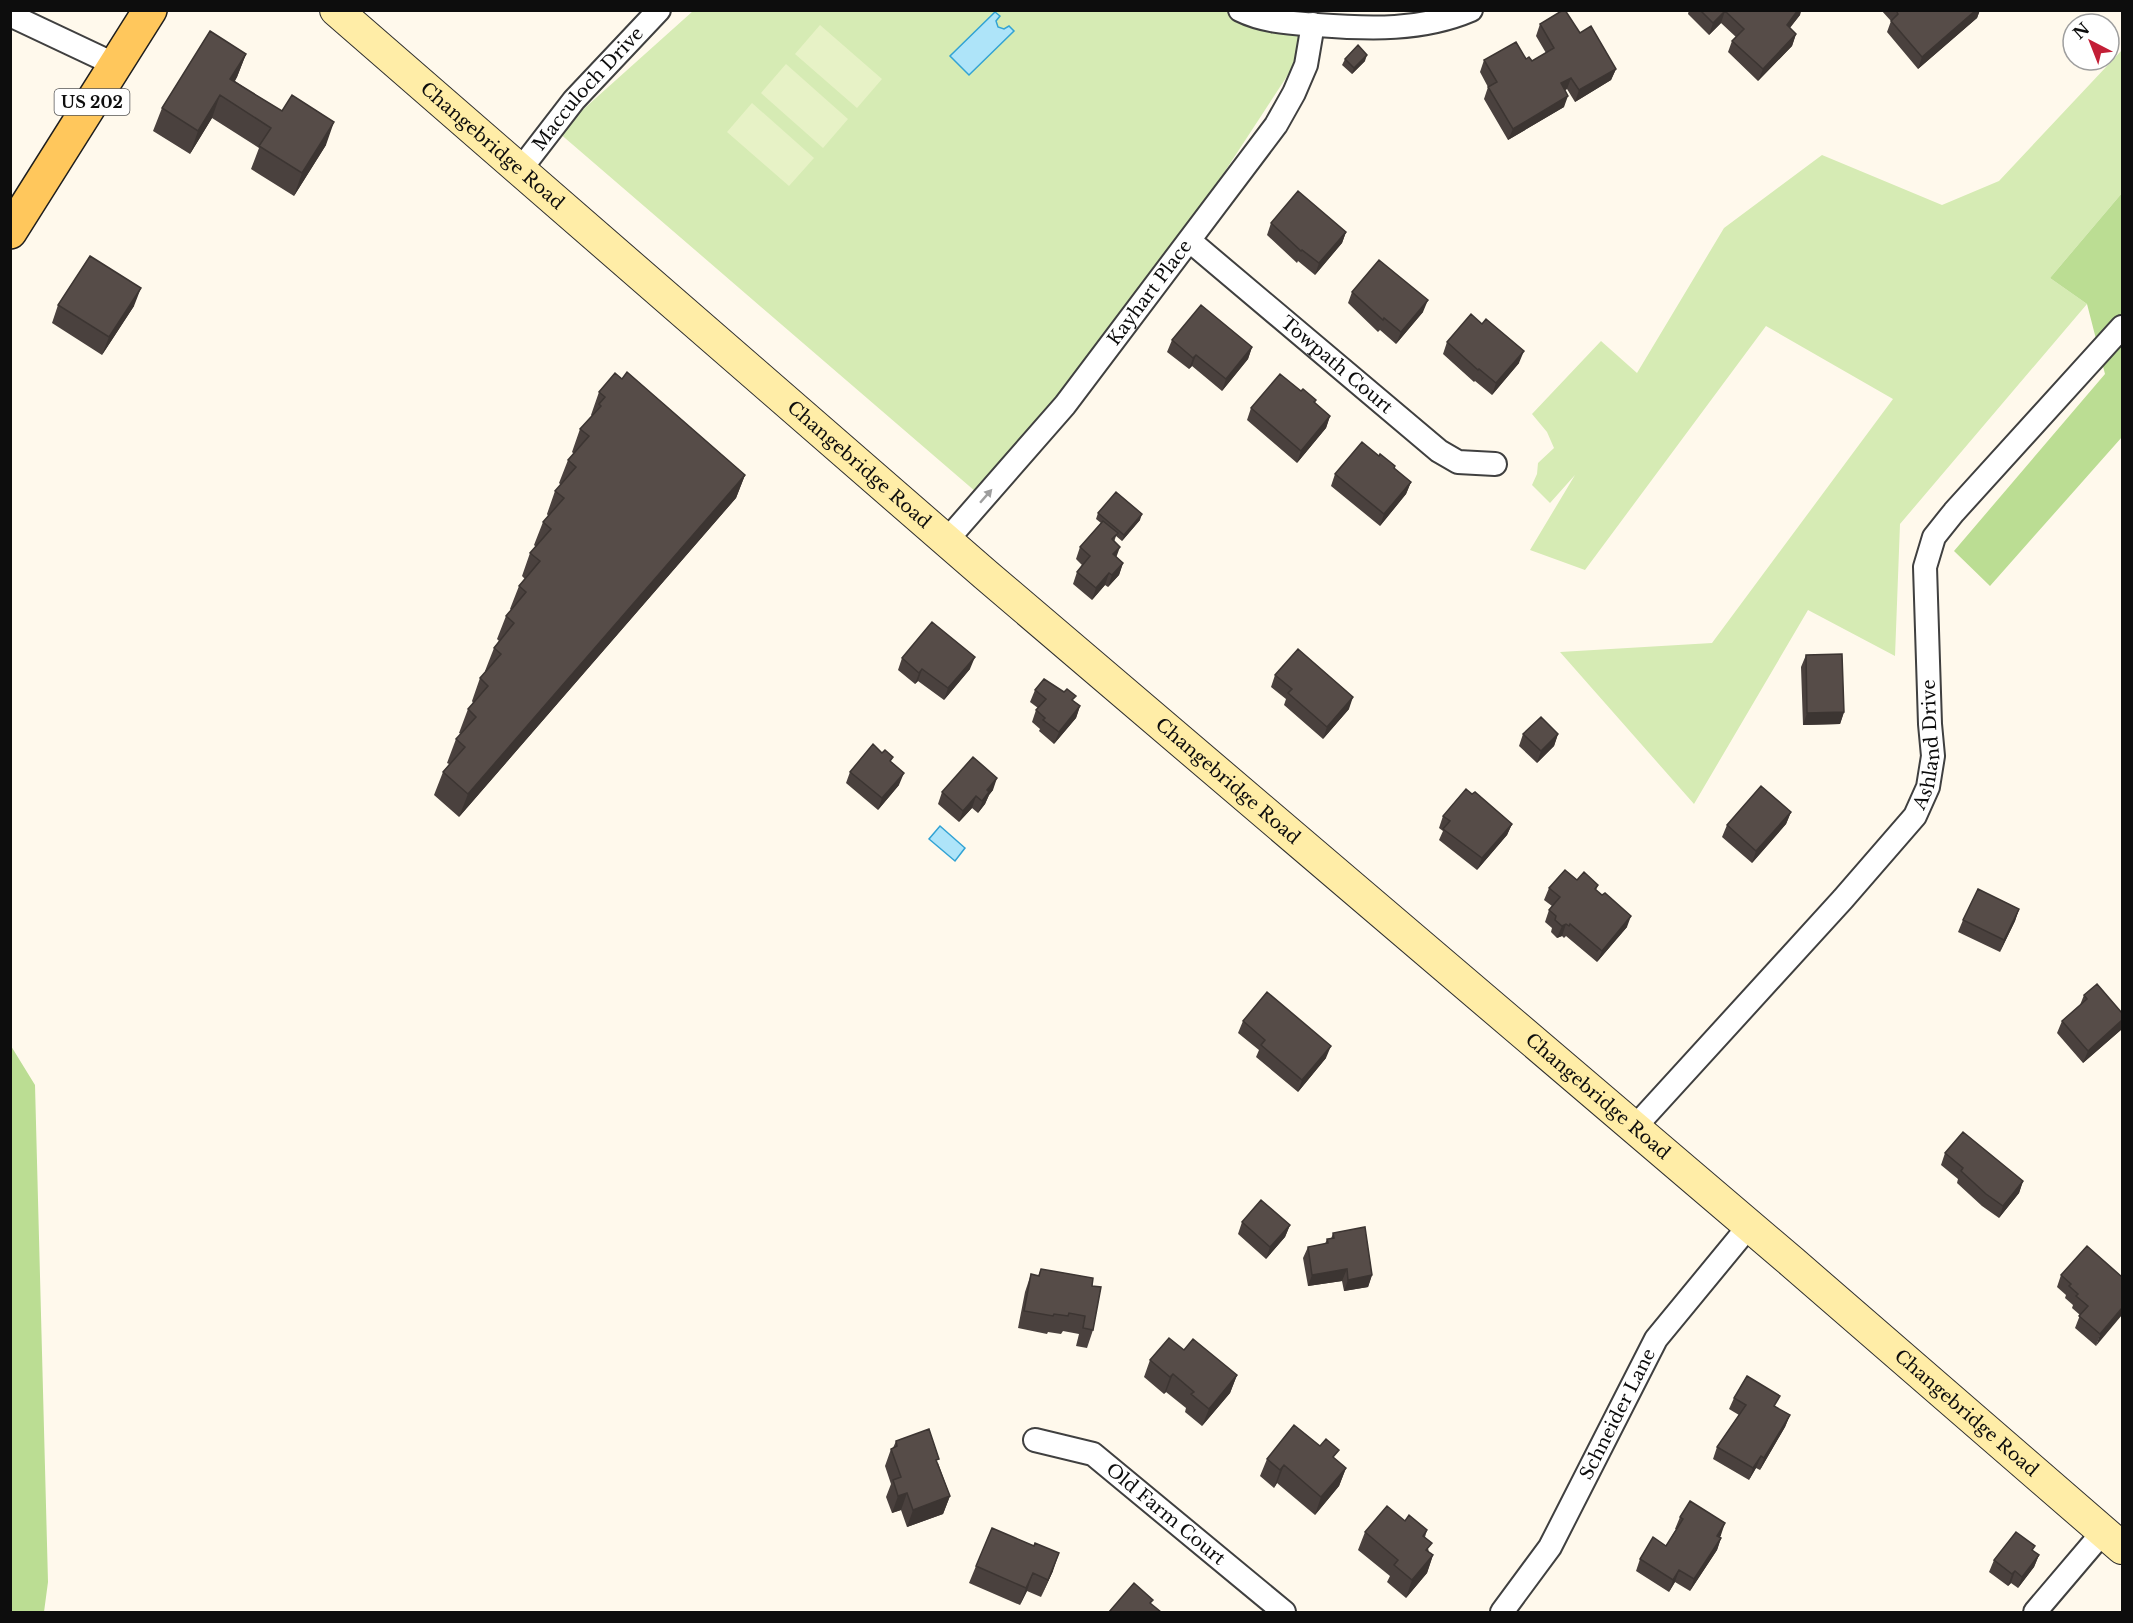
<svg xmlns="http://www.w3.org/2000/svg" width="2133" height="1623" font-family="'Libre Baskerville',serif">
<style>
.green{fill:#d6ebb4}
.forest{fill:#bbdd93}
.pitch{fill:#e7f2c6}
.water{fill:#aee4f9;stroke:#32a3d4;stroke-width:1.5}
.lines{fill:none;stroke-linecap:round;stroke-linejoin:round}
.minor-casing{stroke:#404040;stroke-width:26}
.secondary-casing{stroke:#2f2f2f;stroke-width:34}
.primary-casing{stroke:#1e1e1e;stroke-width:36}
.minor{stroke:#fff;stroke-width:22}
.secondary{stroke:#ffeda7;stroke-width:32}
.primary{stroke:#ffc75c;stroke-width:33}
.wall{fill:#4a413e}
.shaded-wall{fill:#3c3532}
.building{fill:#564c48;stroke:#3c3532;stroke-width:1.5}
.oneway{fill:#9e9e9e}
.labels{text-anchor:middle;stroke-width:6;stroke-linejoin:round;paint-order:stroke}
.shield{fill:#fff;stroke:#565656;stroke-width:1.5}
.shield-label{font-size:16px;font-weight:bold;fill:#0d0d0d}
.street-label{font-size:18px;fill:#0d0d0d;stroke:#fff}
</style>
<rect width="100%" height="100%" fill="#fff9ec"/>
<path class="green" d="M1260,10L1314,35L1084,387L990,504L558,132L693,11Z
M2122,50V193L2050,278L2087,304L1900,524L1895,656L1808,610L1694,804L1560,652L1712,643L1893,399L1766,326L1585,570L1530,550L1575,475L1550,503L1532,485L1537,474L1538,463L1554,448L1547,432L1532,414L1601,341L1637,373L1724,228L1822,155L1942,205L1999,181Z"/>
<path class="forest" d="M2122,193V437L1990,586L1954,551L2105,374L2087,304L2050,278Z
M11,1046L35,1085L48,1582L44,1612H11Z"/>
<path class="pitch" d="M820,25L882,79L857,108L795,54Z
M786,64L848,119L823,148L761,93Z
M752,103L814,158L789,186L727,132Z"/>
<path class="water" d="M995,12L1000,16L996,21L998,27L1004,29L1009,26L1014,31L969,75L950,56Z
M940,826L965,848L955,861L929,839Z"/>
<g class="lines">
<g class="minor-casing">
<g id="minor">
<path d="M1240,10C1264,22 1291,23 1317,25C1369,29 1422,31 1471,10"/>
<path d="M10,15L116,65"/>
<path id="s1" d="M520,170L574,100L659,10"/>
<path id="s2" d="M1190,241L1439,451L1458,462L1495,464"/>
<path id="s3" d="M947,540L1065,405L1276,125L1294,93L1306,65L1313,24"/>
<path id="s4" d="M1634,1128L1843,899L1915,816L1928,787L1933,756L1930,724L1925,567L1934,537L1954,512L2122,327"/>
<path id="s5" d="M1035,1440L1093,1454L1284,1612"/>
<path id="s6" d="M1502,1612L1550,1547L1656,1339L1749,1226"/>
<path d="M2035,1612L2103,1532"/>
</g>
</g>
<g class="secondary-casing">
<g id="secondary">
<path id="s7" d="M336,10L986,575L1792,1262L2122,1548"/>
</g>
</g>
<g class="primary-casing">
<path id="primary" d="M10,232L150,10"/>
</g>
<use href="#minor" class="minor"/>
<use href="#secondary" class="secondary"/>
<use href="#primary" class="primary"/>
</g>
<path class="wall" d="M1689,10H1801L1800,15L1790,28L1796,34L1792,46L1758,81L1728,52L1732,41L1736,37L1721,23L1709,35L1688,14Z
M1881,10H1980L1977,18L1918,69L1887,32L1891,21Z
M1540,24L1580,33L1616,69L1611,80L1575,102L1567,89L1565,90L1564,107L1508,140L1484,99L1488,87L1480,72L1484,60L1526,59L1532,61L1546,53L1536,36Z
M246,54L237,77L235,81L326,145L294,196L251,169L259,148L212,118L190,154L153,131L162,108Z
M1345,59L1365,61L1352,74L1342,65Z
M1271,223L1346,232L1342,243L1315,275L1298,261L1297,263L1267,235Z
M1352,292L1423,312L1396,344L1380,330L1378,332L1348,303Z
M58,305L134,306L102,355L52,323Z
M1172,340L1252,347L1248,359L1222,391L1192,366L1189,369L1167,352Z
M1447,342L1519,363L1492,395L1475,381L1474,382L1443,354Z
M1301,391L1316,400L1315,403L1330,416L1326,428L1297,463L1247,420L1251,408Z
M599,392L745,475L736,498L459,817L434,795L443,772L449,764L447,763L456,739L461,734L459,733L468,709L473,703L472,701L480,678L486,672L485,671L494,648L499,641L497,639L506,616L511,610L510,609L519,586L525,579L522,576L530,553L536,547L534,545L543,522L548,516L547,514L555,491L561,485L559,483L568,460L574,454L572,452L580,429L592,416L591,415Z
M1379,456L1395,466L1394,469L1411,482L1406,494L1380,526L1331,486L1335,474Z
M1098,513L1140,520L1122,541L1116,536L1114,542L1116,557L1123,563L1119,575L1108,587L1105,585L1092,600L1073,584L1077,572L1082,565L1076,559L1080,547L1101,523L1096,519Z
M1806,655L1844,712L1840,724L1803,725L1801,667Z
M902,658L970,669L944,700L918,681L915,684L898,670Z
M1275,675L1349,709L1323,739L1284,705L1286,699L1271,687Z
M1035,690L1074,701L1080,706L1076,718L1054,744L1039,731L1040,729L1032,722L1036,710L1038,708L1030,702Z
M1523,734H1558L1554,746L1537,763L1519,746Z
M892,762L899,785L878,810L846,783L850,772Z
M993,790L989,795L985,804L978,813L972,808L959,822L938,804L942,792Z
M1791,812L1786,824L1752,863L1722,837L1727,825Z
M1443,816L1512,824L1507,835L1477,870L1439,840L1443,831L1439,828Z
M1577,880L1598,885L1596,890L1627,927L1597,962L1566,936L1564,938L1562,936L1557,938L1551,932L1552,928L1545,922L1549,910L1552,906L1544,900L1549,888Z
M2019,909L2015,921L2000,952L1958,932L1963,920Z
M2084,995L2122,1013V1029L2083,1063L2057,1033L2062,1021L2080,1005Z
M1243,1021L1326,1058L1298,1092L1256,1057L1259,1050L1238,1033Z
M1945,1153L2023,1181L2019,1193L1999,1218L1982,1206L1957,1183L1958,1179L1941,1165Z
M1242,1222L1290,1225L1285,1237L1266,1259L1238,1234Z
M1333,1233L1372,1275L1368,1287L1344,1291L1342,1281L1308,1286L1303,1258L1308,1247L1325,1244L1327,1239H1331Z
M1041,1269L1092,1286L1093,1330L1087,1348L1076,1346L1079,1334L1063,1331L1061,1334L1048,1332L1047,1334L1018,1328L1025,1292L1031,1274L1038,1276Z
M2061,1275L2122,1277L2096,1346L2075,1328L2080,1315L2072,1308L2073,1305L2065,1298L2066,1295L2057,1287Z
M1184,1350L1237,1375L1230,1393L1202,1426L1185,1412L1186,1408L1166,1392L1164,1394L1144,1377L1150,1360Z
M1734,1398L1776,1407L1790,1415L1785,1427L1760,1470L1756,1468L1749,1480L1713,1459L1717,1447L1739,1415L1729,1409Z
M896,1441L938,1463L950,1496L943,1514L907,1527L901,1510L892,1513L886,1497L891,1484L885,1466L891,1449L893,1448Z
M1267,1459H1335L1346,1468L1339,1486L1315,1515L1277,1483L1274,1488L1260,1476Z
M1680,1517L1721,1535L1720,1537L1721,1538L1717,1550L1690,1591L1675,1582L1669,1592L1636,1571L1640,1559L1666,1546L1676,1529H1675Z
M1405,1521L1427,1530L1425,1537L1429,1552L1433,1555L1427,1573L1406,1598L1387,1582L1390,1576L1358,1550L1365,1532Z
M2033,1551L2039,1555L2034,1567L2018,1588L2011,1583L2008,1586L1989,1572L1994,1560Z
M976,1566L1053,1571L1041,1597L1027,1591L1020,1605L969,1583Z"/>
<path class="shaded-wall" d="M1798,10H1801L1800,15L1782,37L1787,25Z
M1976,10H1980L1977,18L1918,69L1922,57Z
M1725,11L1721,23L1709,35L1713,23Z
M1796,34L1792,46L1758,81L1763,69Z
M246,54L237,77L224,98L230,79Z
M1367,55L1365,61L1352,74L1354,68Z
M1616,69L1611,80L1575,102L1579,90Z
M1571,78L1567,89L1557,95L1561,83Z
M220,95L212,118L190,154L198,131Z
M1568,96L1564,107L1508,140L1513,129Z
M334,122L326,145L294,196L302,173Z
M1346,232L1342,243L1315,275L1319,263Z
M141,288L134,306L102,355L109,337Z
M1428,300L1423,312L1396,344L1401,332Z
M1252,347L1248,359L1222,391L1226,379Z
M1524,351L1519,363L1492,395L1496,383Z
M1196,355L1192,366L1189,369L1193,358Z
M1330,416L1326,428L1297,463L1301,451Z
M745,475L736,498L459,817L468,794Z
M1411,482L1406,494L1380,526L1384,514Z
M1142,514L1140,520L1122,541L1124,535Z
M1120,547L1116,558L1113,554Z
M1123,563L1119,575L1108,587L1112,575Z
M1109,573L1105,585L1092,600L1096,588Z
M975,657L970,669L944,700L948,688Z
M922,669L918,681L915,684L919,673Z
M1353,697L1349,709L1323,739L1327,727Z
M1080,706L1076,718L1054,744L1059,732Z
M1844,712L1840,724L1803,725L1807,713Z
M1558,734L1554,746L1537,763L1541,751Z
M904,773L899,785L878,810L882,798Z
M997,778L993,790L989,795L985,804L978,813L987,790Z
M976,796L972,808L959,822L963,811Z
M1791,812L1786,824L1752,863L1756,851Z
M1512,824L1507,835L1477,870L1482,858Z
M2019,909L2015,921L2000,952L2004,940Z
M1631,916L1627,927L1597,962L1602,951Z
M1566,924L1562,936L1557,938L1562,926Z
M2122,1020V1029L2083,1063L2088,1051Z
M1331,1046L1326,1058L1298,1092L1302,1080Z
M2023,1181L2019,1193L1999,1218L2003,1206Z
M1290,1225L1285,1237L1266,1259L1270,1247Z
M1347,1269L1342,1281L1308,1286L1312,1275Z
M1372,1275L1368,1287L1344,1291L1348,1280Z
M2122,1308V1315L2096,1346L2100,1334Z
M1173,1374L1166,1392L1164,1394L1170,1377Z
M1237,1375L1230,1393L1202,1426L1209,1409Z
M1790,1415L1785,1427L1760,1470L1764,1458Z
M1761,1456L1756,1468L1749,1480L1753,1468Z
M1284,1465L1277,1483L1274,1488L1280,1470Z
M1346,1468L1339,1486L1315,1515L1321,1497Z
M907,1493L901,1510L892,1513L898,1496Z
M950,1496L943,1514L907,1527L913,1510Z
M1725,1523L1721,1535L1713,1548L1717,1536Z
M1721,1538L1717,1550L1690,1591L1694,1579Z
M1059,1553L1053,1571L1041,1597L1048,1580Z
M1433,1555L1427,1573L1406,1598L1412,1580Z
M2039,1555L2034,1567L2018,1588L2022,1577Z
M1679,1570L1675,1582L1669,1592L1673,1580Z
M2015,1571L2011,1583L2008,1586L2012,1574Z
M1033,1573L1027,1591L1020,1605L1026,1588Z"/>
<path class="building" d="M1563,10H1565L1580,33L1591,26L1616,69L1579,90L1571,78L1561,83L1568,96L1513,129L1488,87L1497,82L1484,60L1516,42L1526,59L1529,57L1532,61L1554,48L1540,24Z
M1700,10H1798L1787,25L1796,34L1763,69L1732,41L1744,29L1725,11L1713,23Z
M1896,10H1976L1922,57L1891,21L1898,14Z
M210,31L246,54L230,79L282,111L292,95L334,122L302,173L259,146L271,128L220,95L198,131L162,108Z
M1358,45L1367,55L1354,68L1345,59Z
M1298,191L1346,232L1319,263L1302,250L1301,251L1271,223Z
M90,256L141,288L109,337L58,305Z
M1379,260L1428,300L1401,332L1384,318L1383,320L1352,292Z
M1201,305L1252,347L1226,379L1196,355L1193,358L1172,340Z
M1471,314L1482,324L1486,319L1524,351L1496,383L1479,369L1478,370L1447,342Z
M627,372L745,475L468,794L443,772L465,747L456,739L476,717L468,709L488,686L480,678L501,654L494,648L514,623L506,616L526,592L519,586L540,561L530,553L551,529L543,522L564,498L555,491L576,467L568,460L589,436L580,429L601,406L599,404L605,397L599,392L615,373L622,379Z
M1280,374L1301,391L1303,389L1316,400L1314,402L1330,416L1301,451L1251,408Z
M1362,442L1379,456L1380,454L1395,466L1394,468L1411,482L1384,514L1335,474Z
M1116,492L1142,514L1124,535L1098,513Z
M1103,521L1118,533L1112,539L1120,547L1113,554L1123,563L1112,575L1109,573L1096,588L1077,572L1090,556L1080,547Z
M932,622L975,657L948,688L922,669L919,673L902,658Z
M1298,649L1353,697L1327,727L1288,693L1292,689L1275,675Z
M1842,654L1844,712L1807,713L1806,655Z
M1044,679L1064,692L1067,689L1076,696L1072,700L1080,706L1059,732L1043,720L1045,718L1036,710L1046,699L1035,690Z
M1541,717L1558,734L1541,751L1523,734Z
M873,744L882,753L885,750L893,757L890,761L904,773L882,798L850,772Z
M973,757L997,778L987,790L989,792L982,801L976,796L963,811L942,792Z
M1761,786L1791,812L1756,851L1727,825Z
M1466,789L1472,794L1475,792L1512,824L1482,858L1443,829L1450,821L1443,816Z
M1565,870L1577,880L1584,872L1598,885L1595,889L1602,895L1605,893L1631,916L1602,951L1570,924L1569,926L1566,924L1562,926L1555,920L1556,916L1549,910L1560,897L1549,888Z
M1978,889L2019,909L2004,940L1963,920Z
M2097,984L2122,1013V1020L2088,1051L2062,1021L2087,999L2084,995Z
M1267,992L1331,1046L1302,1080L1261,1045L1265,1040L1243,1021Z
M1963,1132L2023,1181L2003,1206L1986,1194L1961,1171L1963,1168L1945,1153Z
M1261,1200L1290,1225L1270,1247L1242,1222Z
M1365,1227L1372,1275L1348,1280L1347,1269L1312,1275L1308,1247L1328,1243L1327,1239L1334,1238L1333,1233Z
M2087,1246L2122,1277V1308L2100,1334L2079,1316L2088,1306L2076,1296L2078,1294L2069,1286L2071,1284L2061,1275Z
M1041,1269L1093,1278L1092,1286L1101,1287L1093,1330L1083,1328L1085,1316L1069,1313L1068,1316L1054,1314L1053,1316L1024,1311L1031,1274L1039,1276Z
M1169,1338L1184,1350L1193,1339L1237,1375L1209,1409L1191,1394L1194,1392L1173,1374L1170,1377L1150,1360Z
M1747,1376L1780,1396L1774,1406L1790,1415L1764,1458L1761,1456L1753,1468L1717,1447L1746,1405L1734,1398Z
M1294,1425L1320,1446L1326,1439L1339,1450L1333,1457L1346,1468L1321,1497L1284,1465L1280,1470L1267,1459Z
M929,1429L939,1459L936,1460L950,1496L913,1510L907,1493L898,1496L893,1480L901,1477L891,1449L897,1446L896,1441Z
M1690,1501L1725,1523L1717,1536L1721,1538L1694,1579L1679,1570L1673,1580L1640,1559L1653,1537L1666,1546L1683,1519L1680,1517Z
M1387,1506L1405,1521L1409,1515L1427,1530L1423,1536L1432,1543L1426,1550L1433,1555L1412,1580L1394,1565L1398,1560L1365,1532Z
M992,1528L1034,1546L1035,1543L1059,1553L1048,1580L1033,1573L1026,1588L976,1566Z
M2016,1532L2035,1546L2032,1550L2039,1555L2022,1577L2015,1571L2012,1574L1994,1560Z
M1134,1583L1153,1600L1150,1603L1161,1612H1109Z"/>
<defs><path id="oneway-solid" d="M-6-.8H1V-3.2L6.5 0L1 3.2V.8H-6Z" transform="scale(1.5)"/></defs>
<use class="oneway" href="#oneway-solid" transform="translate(986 496) rotate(-49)"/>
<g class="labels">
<rect class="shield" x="54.5" y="89" width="75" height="26" rx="4.5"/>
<g class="shield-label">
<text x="92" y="108">US 202</text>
</g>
<g class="street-label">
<text dy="6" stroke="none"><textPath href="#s1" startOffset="106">Macculoch Drive</textPath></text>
<text dy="6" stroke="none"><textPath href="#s7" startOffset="207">Changebridge Road</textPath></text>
<text dy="6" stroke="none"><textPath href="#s3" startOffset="320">Kayhart Place</textPath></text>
<text dy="6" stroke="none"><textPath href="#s2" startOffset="192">Towpath Court</textPath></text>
<text dy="6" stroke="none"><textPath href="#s7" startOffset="693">Changebridge Road</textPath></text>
<text dy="6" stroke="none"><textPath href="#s4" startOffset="494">Ashland Drive</textPath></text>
<text dy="6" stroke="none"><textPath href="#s7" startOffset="1179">Changebridge Road</textPath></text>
<text dy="6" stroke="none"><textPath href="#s7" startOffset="1665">Changebridge Road</textPath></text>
<text dy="6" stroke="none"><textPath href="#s7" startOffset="2151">Changebridge Road</textPath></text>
<text dy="6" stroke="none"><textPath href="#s6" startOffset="230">Schneider Lane</textPath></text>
<text dy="6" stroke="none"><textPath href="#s5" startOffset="154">Old Farm Court</textPath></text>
</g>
</g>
<rect width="2133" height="1623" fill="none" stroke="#0d0d0d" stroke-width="24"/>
<g transform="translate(2091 42) rotate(318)"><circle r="28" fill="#ffffff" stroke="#9e9e9e" stroke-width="1.5"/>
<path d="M0-4.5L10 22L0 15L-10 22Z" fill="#c31e36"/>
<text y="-9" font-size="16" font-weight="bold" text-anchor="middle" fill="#0d0d0d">N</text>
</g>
</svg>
